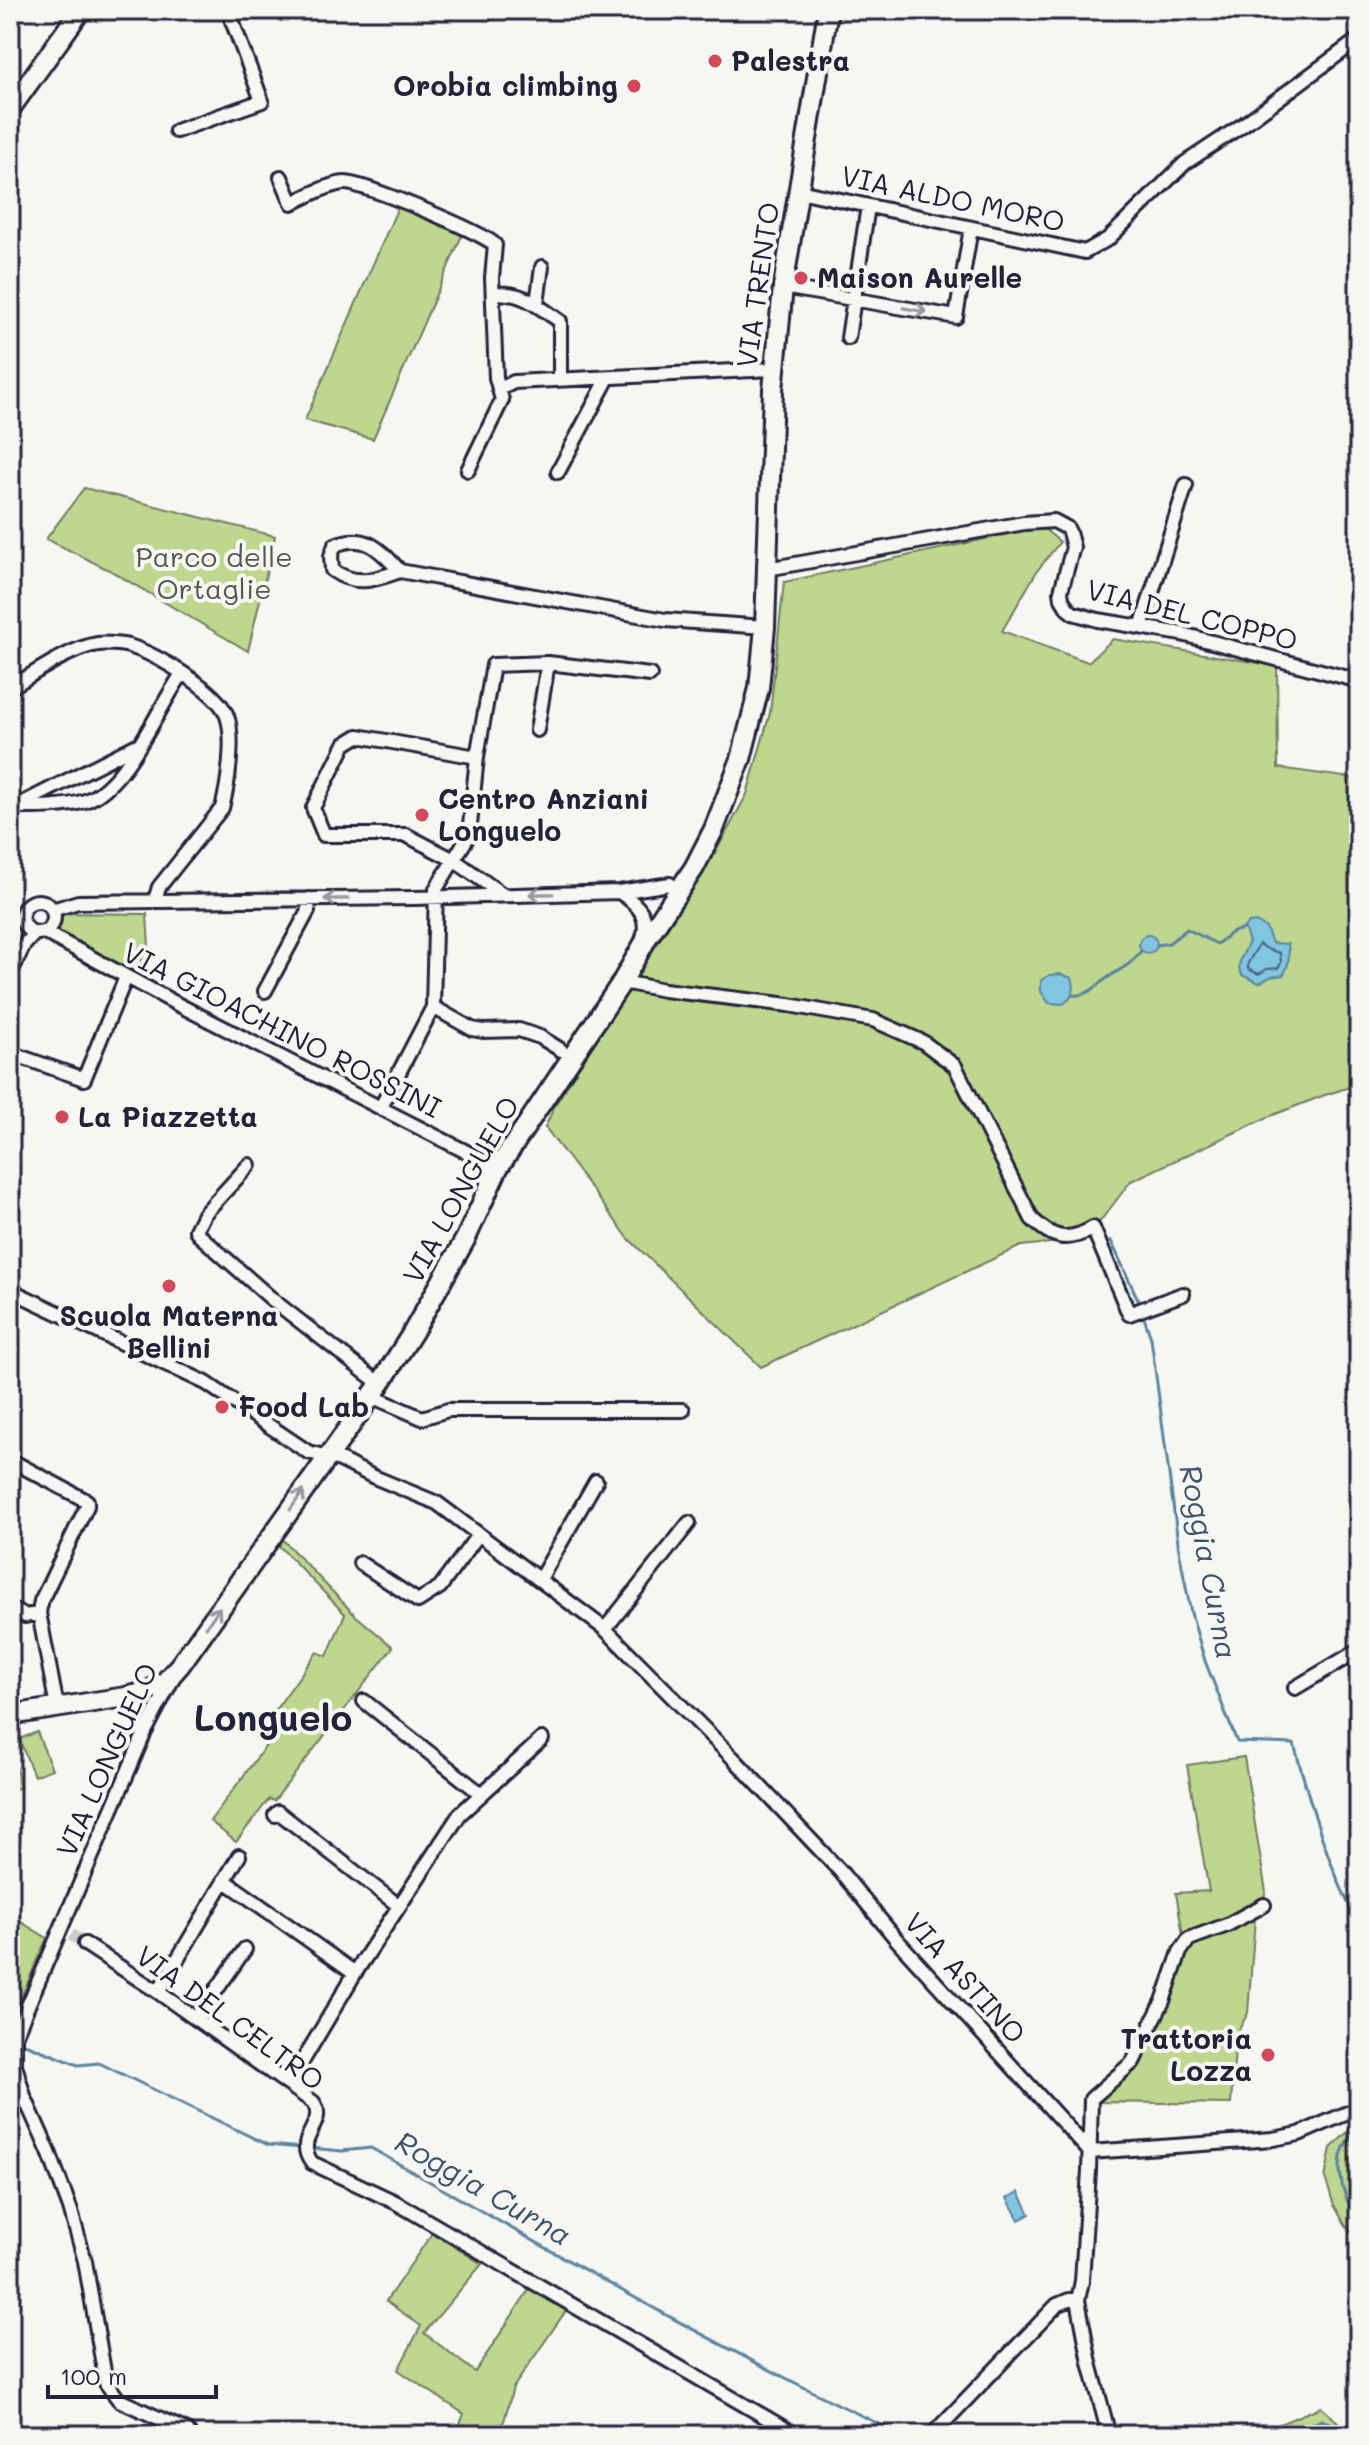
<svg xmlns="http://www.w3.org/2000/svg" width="1369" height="2445" font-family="Mali,sans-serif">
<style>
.green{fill:#bed68d;stroke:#707c64;stroke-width:2}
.water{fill:#80c5e1;stroke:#5a849f;stroke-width:2}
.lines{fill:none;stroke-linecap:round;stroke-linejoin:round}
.shore{stroke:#48637d;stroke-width:2}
.stream{stroke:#5a849f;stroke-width:3}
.street-tunnel{stroke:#cccccd;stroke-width:12;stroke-dasharray:12 6;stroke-linecap:butt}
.street-casing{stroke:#22223b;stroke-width:18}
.secondary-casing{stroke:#22223b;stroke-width:24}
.street{stroke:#f6f6f2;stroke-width:12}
.secondary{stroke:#f6f6f2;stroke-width:18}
.oneway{stroke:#9797a0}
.poi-dot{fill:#d1495b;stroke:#f6f6f2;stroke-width:3}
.labels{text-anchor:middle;stroke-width:8;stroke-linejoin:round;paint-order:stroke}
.poi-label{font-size:28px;font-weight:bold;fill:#22223b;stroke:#f6f6f2;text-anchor:start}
.street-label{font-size:28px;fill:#22223b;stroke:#f6f6f2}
.park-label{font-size:28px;fill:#515854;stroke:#f6f6f2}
.water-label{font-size:30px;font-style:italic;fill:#3e536d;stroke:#f6f6f2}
.district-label{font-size:36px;font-weight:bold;fill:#22223b;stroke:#f6f6f2}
</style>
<rect width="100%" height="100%" fill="#f6f6f2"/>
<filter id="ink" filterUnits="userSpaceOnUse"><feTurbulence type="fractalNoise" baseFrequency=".0125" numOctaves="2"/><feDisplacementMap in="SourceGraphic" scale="16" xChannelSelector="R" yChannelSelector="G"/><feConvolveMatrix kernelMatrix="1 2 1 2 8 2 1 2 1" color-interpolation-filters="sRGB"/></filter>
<g filter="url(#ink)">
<path class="green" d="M398,207L463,233L373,439L305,420Z
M84,488L275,536L248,651L109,570L46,539Z
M1042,527L1060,542L1037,571L1002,631L1088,662L1113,639L1277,666L1278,768L1359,779V1084L1325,1095L1268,1117L1131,1181L1092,1232L1070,1241L1021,1246L761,1367L629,1239L545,1127L555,1105L718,848L747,794L770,713L784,582Z
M60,913L147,914L149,947L136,972L54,933L61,922Z
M283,1540L355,1615L393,1647L274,1801L269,1799L236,1842L210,1821L267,1744L258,1734L317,1652L327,1656L345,1614L278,1545Z
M37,1732L52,1769L34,1776L19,1739Z
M10,1744H12L20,1788L10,1789Z
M1244,1757L1266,1892L1255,1918L1248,2013L1236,2035L1231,2104L1096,2102L1135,2070L1165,2008L1186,1953L1176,1893L1209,1891L1187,1765Z
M10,1890L13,1917L47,1938L10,2023Z
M1359,2121L1357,2166L1359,2241L1345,2224L1334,2205L1325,2178L1331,2148Z
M432,2233L482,2264L424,2333L475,2372L530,2288L567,2309L513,2388L504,2421L495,2435H466L458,2429L464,2414L398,2370L421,2326L386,2301Z
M1321,2407L1340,2424L1348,2435H1253Z"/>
<path class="water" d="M1256,922L1266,928L1272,943L1288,944C1289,955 1290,965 1283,975L1270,977L1259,983L1242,975L1239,968L1240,960L1249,942L1244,927L1249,923Z
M1139 944a9 9 0 1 1 18 0a9 9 0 1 1-18 0Z
M1061,974L1072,978C1076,989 1073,998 1063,1004L1049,1003L1041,992V980L1050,975Z
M1019,2192L1030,2214L1019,2220L1007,2198Z"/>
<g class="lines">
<path class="shore" d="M1259,944L1269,950L1280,953L1281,963L1278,968L1267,969L1259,974L1248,969V963Z"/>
<path class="stream" d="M1157,945L1169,943L1187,929L1217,944L1232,932L1244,929
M1072,995C1088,997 1094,987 1106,979C1122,967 1128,968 1141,951
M1111,1241L1140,1304
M1142,1312L1151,1338L1179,1550L1191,1613L1205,1661L1237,1742L1294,1744C1311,1806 1329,1869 1359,1925
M25,2044L78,2065L99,2063L268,2145L302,2148
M1359,2129C1328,2152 1340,2194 1359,2221
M310,2148L342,2151L371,2148C546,2248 720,2350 902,2435
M1287,2435L1321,2420L1334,2425L1338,2435"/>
<path class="street-tunnel" d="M71,1935L85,1944"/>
<g class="street-casing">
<path id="street" d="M176,131L262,101L228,10
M281,177L292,203C305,197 331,183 345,183C363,183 483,232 495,245L492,278L496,378L502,400L468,470
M799,191L1085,252L1108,239L1185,163L1244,124L1359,39
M783,287L956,317L971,228
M494,293C527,293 535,305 560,321V380
M537,303L542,267
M848,338L868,206
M500,389L514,382L775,369
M558,472L608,378
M767,569L1024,523L1054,521L1067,528L1069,532L1073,547L1061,591L1062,599L1068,609L1073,613L1098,620L1182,634L1359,681
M400,571C380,550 366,532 335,545L331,556L332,570C356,587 374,580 400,571L665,620L765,627
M1141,627L1186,485
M10,688C35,673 70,648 98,644C106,643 121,644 129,646C155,654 218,690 227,716C235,738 228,786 222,808L159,887L155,900
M537,730L548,663
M477,757L358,736L345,744L313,808L324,835H406L454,860L503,895
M21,804L137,745
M10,807C33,807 62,808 85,801C127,786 157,709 182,674
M619,892C638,904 651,917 642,941
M22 917a16 16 0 1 1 32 0a16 16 0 1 1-32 0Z
M52,910L78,902L414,898L619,892L670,884
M44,932L177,1004L498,1168
M10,974L24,945L35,933
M622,982L664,990L789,1005L873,1020L923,1042L955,1066L1032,1219C1053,1239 1067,1243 1093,1228L1129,1314L1183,1294
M265,991L308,911L309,899
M433,1007L472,1029L483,1031L519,1030L540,1037L561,1050
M10,1053L84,1079L126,977
M381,1107L433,1007L436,889L469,835L477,757L493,665L548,663L650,675
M249,1165L204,1214L196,1230L199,1235L274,1301L380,1384
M10,1290L206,1383L308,1452L340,1460L374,1477L437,1503L605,1629L734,1759L840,1871L897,1940L1090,2152
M371,1396L422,1418L448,1410H683
M10,1460L87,1501V1506L41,1601L39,1613L57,1707
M360,1563L418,1601L440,1587L478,1535
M540,1579L596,1481
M10,1608L25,1616L39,1613
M605,1629L689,1523
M172,1680L145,1732L15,2036V2065L24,2096L49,2152L70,2208L85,2261L106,2383L119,2400L187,2431L190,2435
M1295,1688L1359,1650
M364,1701L480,1793
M275,1815L278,1812L399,1906
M224,1880L355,1973
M85,1944L158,1992L313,2102C329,2124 292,2137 312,2163L395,2202L796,2435
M158,1992L239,1856
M196,2019L245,1949
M289,2084L355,1973L460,1814L542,1739
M1090,2152L1273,2139L1299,2134L1359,2108
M932,2435L1057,2305L1069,2300H1078
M1109,2435L1090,2363L1078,2300L1082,2281L1089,2171L1091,2099L1133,2062L1163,2001L1180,1952L1189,1939L1227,1925L1264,1905"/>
</g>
<g class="secondary-casing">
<path id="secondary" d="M10,109L81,10
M10,1715L126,1697L146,1692L165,1682L180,1665L380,1384L413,1332L466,1238L498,1168L622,982L647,938L694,868L714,829L741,759L759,688L765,627L773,390L783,287L828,10"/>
</g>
<use href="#street" class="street"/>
<use href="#secondary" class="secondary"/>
</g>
<defs><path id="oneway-shaft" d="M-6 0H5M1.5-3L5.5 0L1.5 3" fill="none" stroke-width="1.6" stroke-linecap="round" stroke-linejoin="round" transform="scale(2)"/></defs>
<g class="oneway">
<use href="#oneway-shaft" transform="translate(915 310) rotate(10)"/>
<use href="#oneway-shaft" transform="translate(541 894) rotate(179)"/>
<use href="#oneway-shaft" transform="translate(336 899) rotate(179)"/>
<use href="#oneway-shaft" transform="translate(297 1500) rotate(-55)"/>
<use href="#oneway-shaft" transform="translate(213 1617) rotate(-55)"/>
</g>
</g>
<g class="poi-dot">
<circle cx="715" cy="61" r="8"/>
<circle cx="634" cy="86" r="8"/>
<circle cx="801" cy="278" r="8"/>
<circle cx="422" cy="815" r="8"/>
<circle cx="62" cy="1117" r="8"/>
<circle cx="169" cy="1286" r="8"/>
<circle cx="222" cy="1407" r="8"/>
<circle cx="1268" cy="2055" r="8"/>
</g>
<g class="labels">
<g class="poi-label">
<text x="731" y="71">Palestra</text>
<text x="618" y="96" text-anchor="end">Orobia climbing</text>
<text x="817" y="288">Maison Aurelle</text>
<text x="438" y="809">Centro Anziani<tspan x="438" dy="32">Longuelo</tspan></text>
<text x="78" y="1127">La Piazzetta</text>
<text x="169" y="1326" text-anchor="middle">Scuola Materna<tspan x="169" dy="32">Bellini</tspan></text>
<text x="238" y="1417">Food Lab</text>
<text x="1252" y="2049" text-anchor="end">Trattoria<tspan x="1252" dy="32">Lozza</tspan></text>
</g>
<g class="street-label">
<text transform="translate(953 199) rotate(12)" y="10">VIA ALDO MORO</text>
<text transform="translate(758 285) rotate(-82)" y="10">VIA TRENTO</text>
<text transform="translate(1192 615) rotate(14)" y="10">VIA DEL COPPO</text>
<text transform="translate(282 1030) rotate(27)" y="10">VIA GIOACHINO ROSSINI</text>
<text transform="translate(461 1190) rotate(-61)" y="10">VIA LONGUELO</text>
<text transform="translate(107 1760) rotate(-66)" y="10">VIA LONGUELO</text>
<text transform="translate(965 1978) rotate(48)" y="10">VIA ASTINO</text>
<text transform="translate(230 2018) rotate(36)" y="10">VIA DEL CELTRO</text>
</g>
<g class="park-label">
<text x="214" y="567">Parco delle<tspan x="214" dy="32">Ortaglie</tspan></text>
</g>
<g class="water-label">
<text transform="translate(1208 1562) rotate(79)" y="10">Roggia Curna</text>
<text transform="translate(483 2189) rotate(30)" y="10">Roggia Curna</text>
</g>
<g class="district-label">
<text x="273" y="1731">Longuelo</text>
</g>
</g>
<rect width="1369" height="2445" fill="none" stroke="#f6f6f2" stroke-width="40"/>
<rect x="20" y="20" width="1329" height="2405" fill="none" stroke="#22223b" stroke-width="3" filter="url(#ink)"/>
<path d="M48 2385v12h168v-12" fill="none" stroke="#22223b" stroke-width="4"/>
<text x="60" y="2385" font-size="24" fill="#22223b" stroke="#f6f6f2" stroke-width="6" paint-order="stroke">100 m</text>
</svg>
